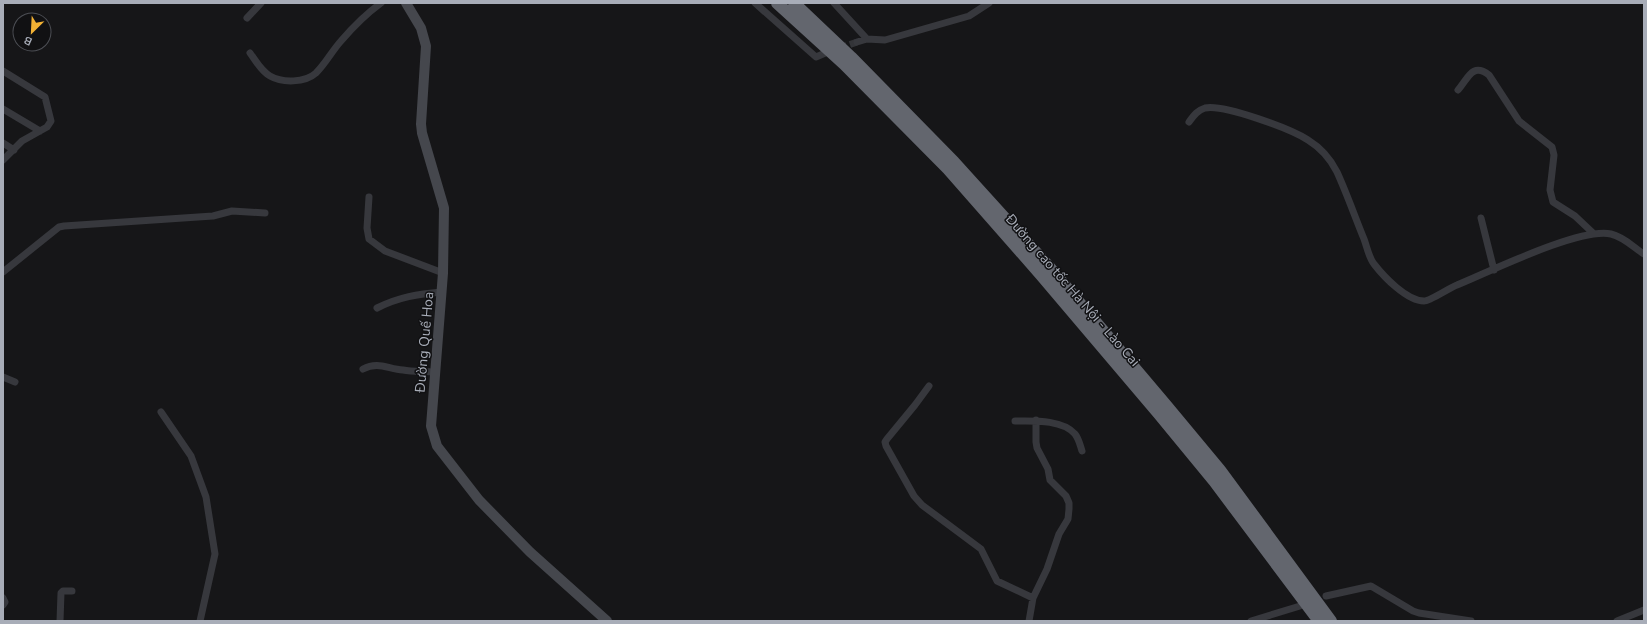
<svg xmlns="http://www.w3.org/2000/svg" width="1647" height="624" font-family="'Nunito Sans',sans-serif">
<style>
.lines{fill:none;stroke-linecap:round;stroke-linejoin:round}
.street-tunnel{stroke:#333438;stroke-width:7;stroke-dasharray:7 3.5;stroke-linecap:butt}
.street{stroke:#37383d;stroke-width:7}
.secondary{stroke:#45474d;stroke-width:10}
.highway{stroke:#63666e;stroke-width:12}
.labels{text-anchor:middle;stroke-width:3;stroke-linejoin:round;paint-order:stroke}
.street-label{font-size:14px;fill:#a8adb8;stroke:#111113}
</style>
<rect width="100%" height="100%" fill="#161618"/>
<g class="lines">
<path class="street-tunnel" d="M840,48L857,42"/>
<path class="street" d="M755,3L816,57L830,51
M834,3L867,39
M247,18L261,3
M857,42L867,39L885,40L969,16L989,3
M250,53C256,61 261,71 270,76C282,83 305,83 316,73C326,63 332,51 341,41C353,27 366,14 381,3
M3,71L45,97L51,121L47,127L22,141L3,160
M1458,90C1468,79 1472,62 1489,75L1519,121L1552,147L1554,155L1550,190L1553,202L1575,216L1593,233
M3,109L40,131
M1189,122C1194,115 1198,110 1205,108C1224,104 1291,129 1308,140C1321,148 1330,158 1337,172C1347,194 1355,217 1364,239C1367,247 1369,258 1374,264C1384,277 1407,301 1424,301C1430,301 1449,288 1457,285C1489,272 1580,227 1611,234C1624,237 1633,247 1644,254
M3,143L14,150
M369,197L367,228L369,239L385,251L443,273
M1481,218L1494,270
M3,272L59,227L64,226L213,216L232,211L265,213
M377,308C399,297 418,294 442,292
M363,369C378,361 388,369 403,370C413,372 424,371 434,372
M3,377L15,382
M929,386L915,405L887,439L885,442L886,446L914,496L922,505L981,549L997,581L1033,598
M161,412L191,456L206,497L215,554L200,621
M1015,421C1032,421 1062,419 1075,434C1079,439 1080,445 1082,451
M1326,596L1371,586L1413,611L1419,613L1471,621
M3,598L5,602L3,605
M60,621L61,593L63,591H72
M1029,621L1033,598L1047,569L1059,534L1068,519L1069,509V503L1066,496L1050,480L1048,469L1037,448L1036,442V420
M1251,621L1300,606
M1617,621L1644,610"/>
<path class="secondary" d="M406,3L421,28L426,46L421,124L422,133L444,208L443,273L431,426L437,446L479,500L530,552L607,621"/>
<path class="highway" d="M777,3L844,64L948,169L1041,275L1159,414L1214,481L1319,621
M794,3L851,57L954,162L1051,269L1166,405L1220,470L1331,621"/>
</g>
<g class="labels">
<g class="street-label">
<text transform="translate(1073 290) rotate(49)" y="5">Đường cao tốc Hà Nội - Lào Cai</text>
<text transform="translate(424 342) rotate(-85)" y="5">Đường Quế Hoa</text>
</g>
</g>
<rect width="1647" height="624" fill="none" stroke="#a8adb8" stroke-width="8"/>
<g transform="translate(32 32) rotate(204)"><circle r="19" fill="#111113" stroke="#4d4f55"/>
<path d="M0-3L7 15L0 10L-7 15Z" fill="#f2b134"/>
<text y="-6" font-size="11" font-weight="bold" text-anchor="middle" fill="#a8adb8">B</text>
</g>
</svg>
